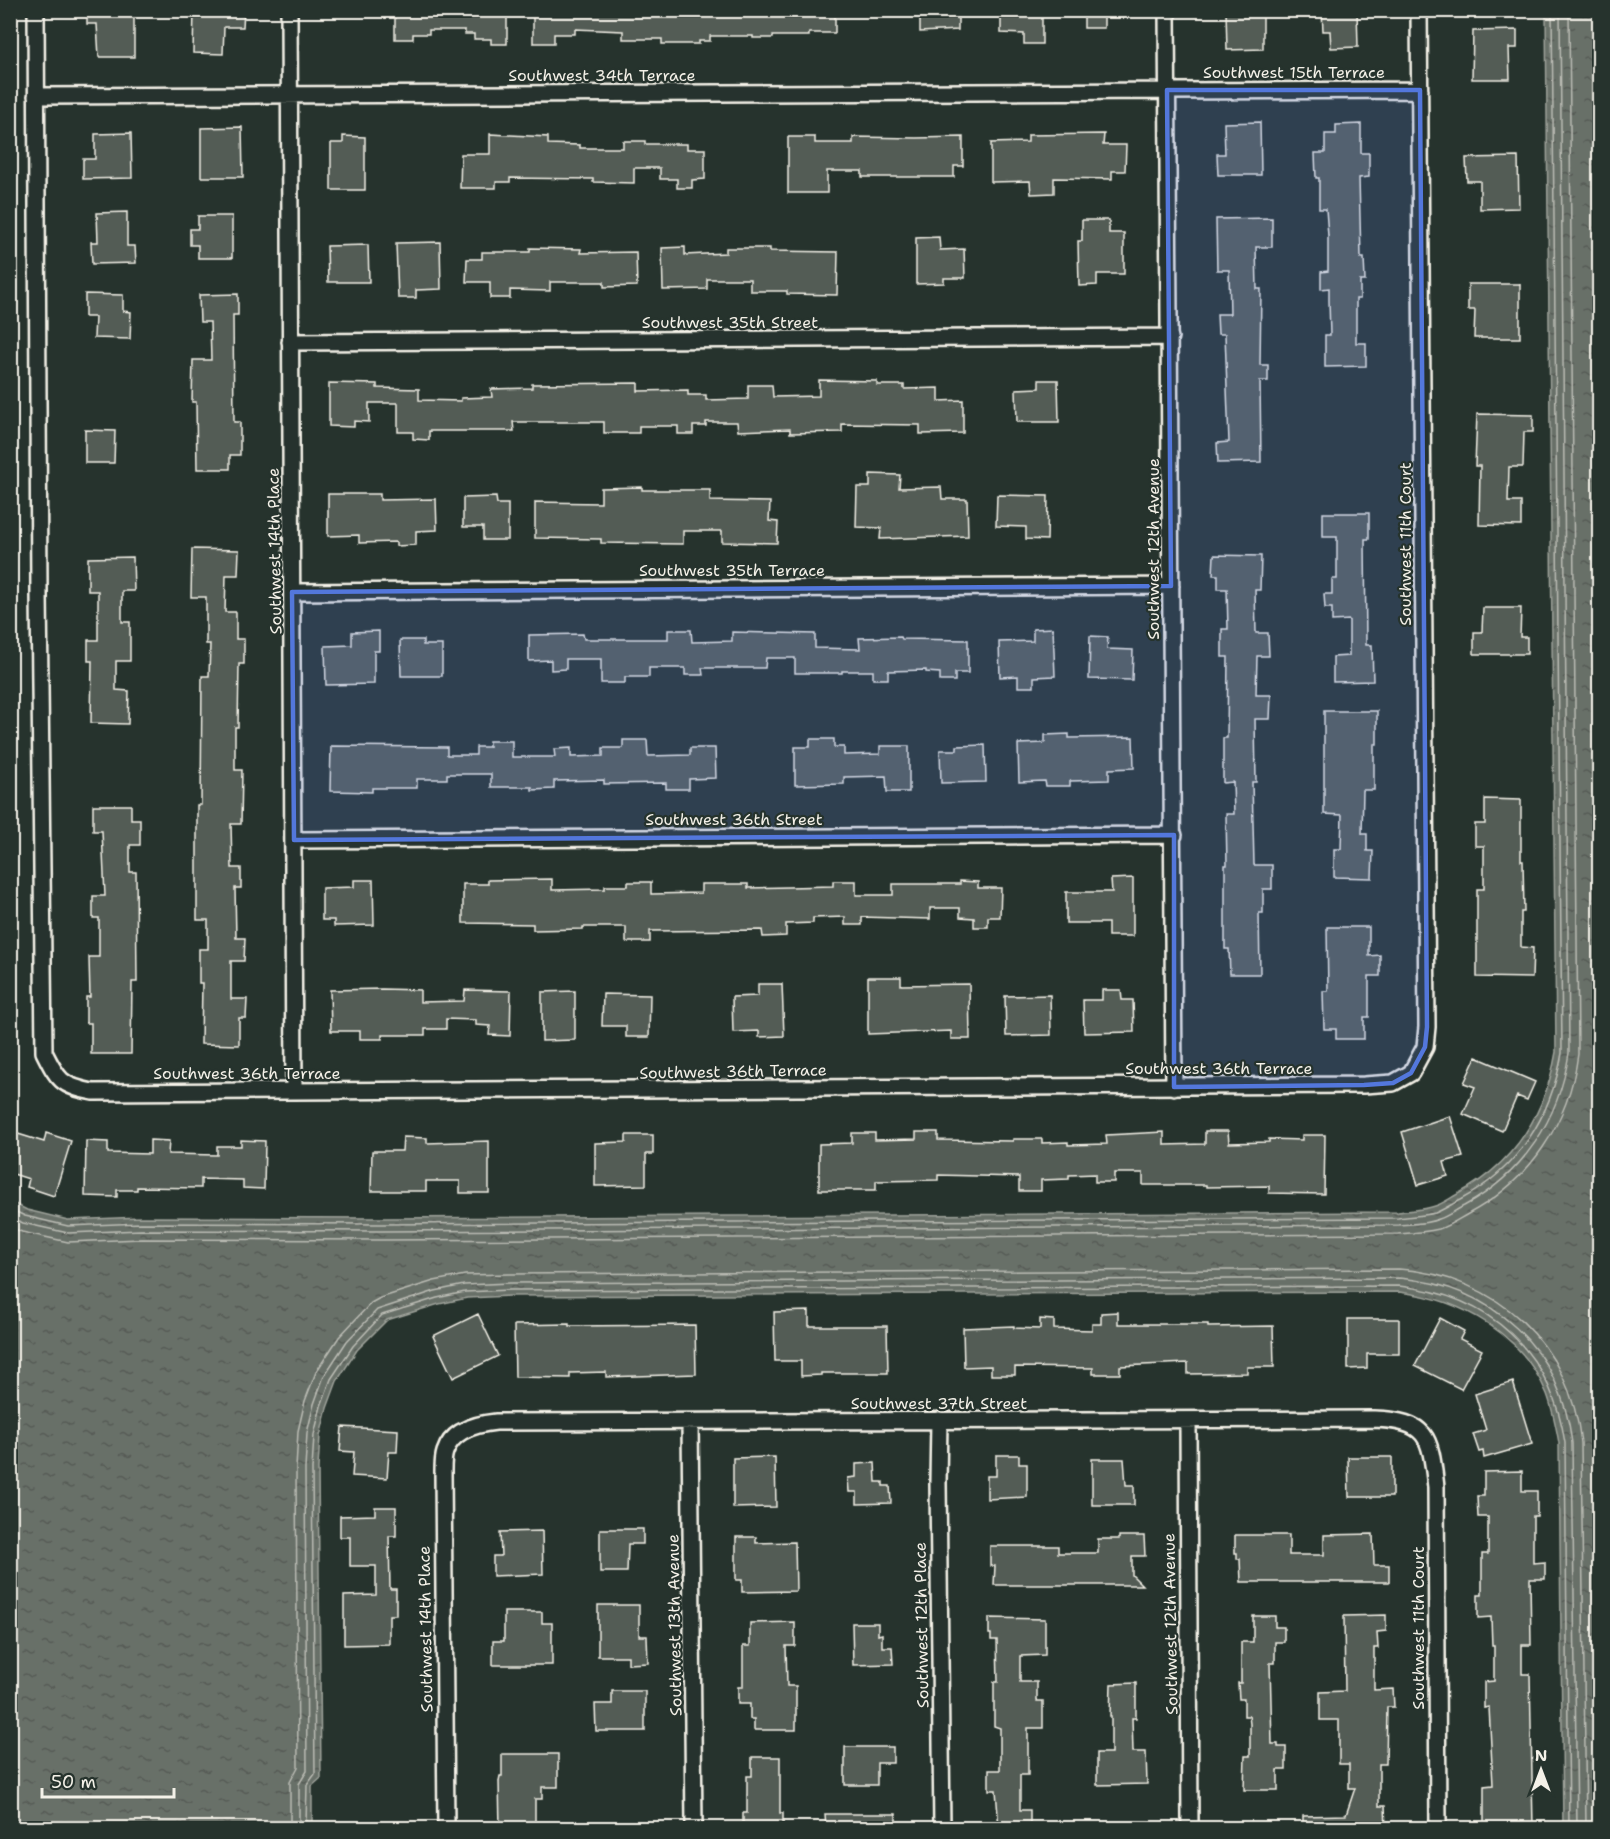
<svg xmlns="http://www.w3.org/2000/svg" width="1610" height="1839" font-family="'Shantell Sans',sans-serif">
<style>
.water{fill:url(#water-ripples);stroke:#9fa39b;stroke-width:1.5}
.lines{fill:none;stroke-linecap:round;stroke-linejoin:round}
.shore{stroke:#bcbdb5;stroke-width:1.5}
.building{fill:#525c55;stroke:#f4f1e8;stroke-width:1.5}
.street-casing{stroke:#f4f1e8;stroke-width:20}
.street{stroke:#26332d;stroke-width:15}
.marked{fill:#5377dc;fill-opacity:0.2;stroke:#5377dc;stroke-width:4.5;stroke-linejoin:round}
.labels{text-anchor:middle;stroke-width:4.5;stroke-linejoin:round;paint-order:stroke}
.street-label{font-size:16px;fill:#f4f1e8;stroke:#26332d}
</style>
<defs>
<pattern id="water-ripples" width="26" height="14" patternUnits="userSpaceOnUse" patternTransform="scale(1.5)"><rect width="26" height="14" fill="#676f68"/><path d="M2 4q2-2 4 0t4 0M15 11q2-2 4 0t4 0" fill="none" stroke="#565a55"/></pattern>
</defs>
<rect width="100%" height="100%" fill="#26332d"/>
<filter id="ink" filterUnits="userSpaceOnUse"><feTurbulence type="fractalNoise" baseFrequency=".0167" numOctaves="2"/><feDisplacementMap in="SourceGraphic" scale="12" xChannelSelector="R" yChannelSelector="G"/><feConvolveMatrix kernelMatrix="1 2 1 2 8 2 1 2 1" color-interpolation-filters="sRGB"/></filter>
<g filter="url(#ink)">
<path class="water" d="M1546,11H1600L1599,1828H1563L1559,1443C1556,1427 1553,1410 1547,1394C1522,1334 1462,1299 1399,1292L510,1296L467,1298L439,1304L387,1320L357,1350L337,1381L327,1408L320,1436L318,1468L321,1778L312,1786V1823L314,1828H11V1202L27,1210L68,1220L141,1217L380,1218L1398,1212C1410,1210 1424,1210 1435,1206C1442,1204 1449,1199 1456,1195C1513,1165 1545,1116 1556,1052Z"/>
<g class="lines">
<path class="shore" d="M10,1209L25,1216L68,1226L141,1223L381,1224L1398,1218C1410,1216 1423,1216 1435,1213C1443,1210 1452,1204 1460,1200C1518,1169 1551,1117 1562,1053L1552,10
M10,1217L23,1223L68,1233L141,1230L381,1231L1398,1225C1411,1224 1427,1224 1439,1219C1448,1216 1456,1210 1464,1206C1523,1174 1559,1120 1569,1053L1560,10
M10,1227L22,1232L68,1242L141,1239L381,1240L1398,1234C1412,1233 1426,1232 1439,1229C1449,1226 1459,1219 1468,1214C1530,1181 1569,1123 1578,1054L1569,10
M290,1828V1782L298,1767L296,1469L298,1431L305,1401L316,1372L339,1337L371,1303L380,1298L434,1281L465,1275L509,1274L1399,1269C1497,1276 1571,1345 1581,1443L1586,1828
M299,1828V1784L307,1771L305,1469L307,1433L314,1404L324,1376L347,1341L377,1310L435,1291L464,1285L510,1283L1399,1278C1493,1286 1561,1349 1572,1443L1577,1828
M308,1828L306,1823L307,1785L315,1774L312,1469L314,1435L321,1406L331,1379L353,1346L382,1315L437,1298L465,1292L510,1290L1399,1286C1490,1295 1552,1353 1565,1443L1569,1828"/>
</g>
<path class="building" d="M87,10H134V57H99L97,24H87Z
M194,10H244L243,27H224L223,54L193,53Z
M395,10L507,12V44H491V39H474V34H465V30H429V34H413V39H395Z
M533,10H835V33H809V36H773V38H753V36H710V41H699V44H662V39H623V31L575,29V34H554V43H533Z
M920,10H958V30L920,32Z
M1001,10H1042V44H1024V34L1001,33Z
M1084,10H1104V28H1084Z
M1226,10H1263V49L1227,50Z
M1322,10H1357L1358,47L1331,48L1330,31H1323Z
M1517,30V48H1509L1510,79H1472L1473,31Z
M1260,122L1261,175H1218L1217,154H1225L1224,123Z
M1361,124V153H1369V177L1359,178L1361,258H1364L1365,281H1360V299H1356V343H1366V366L1325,367V335H1330L1329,300V288L1321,289V272L1328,271V236L1326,209H1319V178H1316L1315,153H1325V134H1336V125Z
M242,127L243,177H201V128Z
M131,133L132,178L83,179V159H95V134Z
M490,134L548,137V144L580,145V148H623V141H645V144H687V149H705V179L692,180V188H677V179H660V168H634V183L593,182V179L510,178V182H496V188H460L461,154H490Z
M1104,134L1103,145H1126L1125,171H1112V179L1054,178V193L1031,194L1030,181L991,182V143L1028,142V135Z
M343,136L365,137V190H331V143H343Z
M788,137H815V143H853V137L916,138L963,137V166H954V177H862V171H827V193H788Z
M1518,157L1519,208L1480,209V181H1467L1466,158Z
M127,212V246H135L136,263L92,264L91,242H98L97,213Z
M198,216H232V258H198V245H190V229H198Z
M1272,218V247H1256L1257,289H1261L1260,365H1268V381H1260L1261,462L1218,463L1217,443L1229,442L1225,334H1218L1217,314H1230L1229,270H1217L1216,219Z
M1082,220H1109V233H1124V274H1097V285L1079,286L1078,241H1082Z
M939,237L940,250L964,249L965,278H944V283L916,284V238Z
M440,242L441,289L416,290V298H398L396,243Z
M368,245L369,282H328L327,246Z
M685,247V255L726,253V248H770V251L838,252L837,295L787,294V291H750V279H707V289L663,290L662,248Z
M530,248L581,249L580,253L636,252L637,286L604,287V282H550V291L510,290V298H490V282H466L467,259H482V252H530Z
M1468,284H1520V338H1474L1475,310H1468Z
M85,294L123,295V311L131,312L130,339L94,338L95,317H85Z
M238,294V315H233L234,422H240V455H230V469H197L196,402H192L193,360H211L210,322H200L199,295Z
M819,380L877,381V385H904V389L939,388V401L963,400V433L920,434V425L842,424V432L790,433V429L738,431L737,422H706V426H693V434H678V426H639V433H604V422H513L514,431H429V440L413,439V432H398V403H369V422L354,421V427L329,426V383L377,384V388L419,389V400L461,401V398L492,397L491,389L532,388V384L638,383V391L688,390V395H706V400L748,399V385H772L773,397L819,396Z
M1039,380H1058L1059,422H1017L1016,389L1039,388Z
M1477,414L1533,415V432H1524L1523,467H1509L1508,502H1521V526L1479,525L1480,466H1475Z
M85,430L115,431L114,463H85Z
M870,474L900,475L899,488L941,487L942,499H967L968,536L880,539L881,528L856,527L857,487H870Z
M642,487V490H710V501L770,502L769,521L778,522L777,543L722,542V531H683V544L601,543V539L535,538V502L601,503V488Z
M328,494H380V500L436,499L437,530L416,531V545L396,546V542L359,543V535L328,536Z
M997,495L1048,496L1047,540L1026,539V527L996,526Z
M496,497L497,504H508V540H483V527H463V498Z
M1323,513H1369V539H1365L1366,645H1372L1373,681L1333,682V657L1349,656V620L1332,621V608H1325L1324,594H1332V579H1337V537H1323Z
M192,549L239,550L238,575H226L225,612H236V639H244V664H239L238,727H235V770H242L241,824H231L232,868H241V888H235L236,938H245L244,961H231V999H247L246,1018H239V1045L201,1044L202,983H199V949H208V920H197V805H201L202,676H209L210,644H206V597H191Z
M1214,555L1261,556L1260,590H1255L1256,633H1268L1269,656H1257L1256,695H1271L1270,719H1255L1256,782H1252L1254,865H1272V889H1263V913H1259L1260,974H1230L1229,949H1225V865H1227L1226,814H1234L1233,782L1223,783V738H1227L1228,657H1222V629H1228L1227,589H1218V575H1213Z
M133,557L134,591H122V622H130V661H116V690L129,691L128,724L91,723L92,661H88V640H98V591H88V558Z
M1483,608H1521L1520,637H1527V654H1474V632H1482Z
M1053,628L1055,676L1034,677V687H1018V676L1000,677L999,642L1033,641V629Z
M668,630H691L692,642L732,641V632L815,634V648L860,649L859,638L901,637L902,639L968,640V673H955V681H940V673L926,672V670L888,671V679H873V671H842V673H795V658H766L765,668H702L703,675H685V668H649V677H625V683H601V659H566V669L551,670V660L529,661V635L583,634L584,639H668Z
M379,631V651H374V684L326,685L325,646L352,645V632Z
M1090,636L1108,637L1107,649L1133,650L1132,680L1089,679Z
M400,640H423V645H442V676H401Z
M1324,711H1377V744H1374V790H1363L1362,834H1367V851H1373L1372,878L1334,877V849H1341L1342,815L1324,814Z
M1069,734V738L1133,737L1134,768L1109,769V780L1070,781V786H1046L1045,781L1019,782L1018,744L1045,743V735Z
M810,739H834V747H844V755L880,754V746H909V792H887L886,776L844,777V784L795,785V747H810Z
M623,740H647L648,756L690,755V748H715L716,778L689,779V789H666V783L604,784V780L554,781V789L532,790V787H491V774H447V779H417V788H372V792L330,791L331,746L447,747V755H476V747H489V741H512V757H555L554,749L571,748V757L603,756V748H623Z
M985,745L986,782L941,783L940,750H957V746Z
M1485,799L1521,800V861H1523L1524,912H1521V947L1533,948L1532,978L1477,977V889H1484V846H1475V824H1485Z
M93,805H131V819H140V845H130V872H136L137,982H132L131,1054H91V1023H86V997H90L89,957H99V918H93V896H105L102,831H93Z
M1133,878V936H1108V923H1066V892H1112L1111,879Z
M552,879V890L605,889V886H628V882H651V894L701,893V884H748V888L833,886V881H856V895H893V884H960V881L978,882V888H1001L1000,917H988V927H974V918L960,917V908H930V919L862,917V925H845V917L813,918V923L786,924V936L763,937L762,930L650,931V942H626V927H583V929L533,930V924L463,923V884H488V880Z
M354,880H373L374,925L334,926V920H322V888L354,887Z
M1327,927H1369V956L1380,955V976H1369V1017H1364V1039H1336V1029H1324L1323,991H1328Z
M868,977H901V985L969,984L970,1039H951V1031L868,1034Z
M758,984H782L784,1036L759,1037V1031L733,1032L732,997L758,996Z
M382,989L420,990V1002L464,1001L465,990L511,991L510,1036L489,1035L490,1026L476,1025V1020L446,1019V1029H425V1035H382V1039H360V1031H331L330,990Z
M1102,990H1121L1122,1000H1133L1134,1032L1084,1033L1083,1000H1102Z
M575,991V1040L542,1041V992Z
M603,994L650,995L649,1037H626V1026H602Z
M1050,995L1051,1035L1006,1036L1005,996Z
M1476,1057L1535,1082L1527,1100L1517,1096L1502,1131L1463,1114L1475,1087L1464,1083Z
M1450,1116L1463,1157L1444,1162L1448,1176L1418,1185L1402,1132Z
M1205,1131H1228L1229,1143L1269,1142V1139L1302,1140V1135H1325L1324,1194L1269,1193V1186L1206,1187V1185H1143V1173H1114V1182H1095V1174L1069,1175V1179L1041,1180V1191H1019V1177L938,1175V1180L876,1181V1190H819V1144L852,1143V1133H875V1140L916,1139V1132H938V1140L1013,1141V1139H1042V1143L1068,1142V1145L1107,1144L1106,1135L1164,1132V1145L1205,1144Z
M46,1133L71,1141L54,1196L27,1187L29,1179L10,1173V1157L18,1134L44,1142Z
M626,1135H653V1154H646V1185L595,1186V1143L626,1142Z
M403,1137L427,1138V1143L489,1141V1193H460V1181H426V1191H371L372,1151H402Z
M150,1140L169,1141L168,1154L217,1155V1146H241V1140L265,1141L264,1189L243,1188V1180L201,1179V1188L137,1187V1190H117V1197L85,1196L86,1141L108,1142V1153L150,1154Z
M809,1311V1326H887L888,1373H821V1375L801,1376V1361H775L774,1312Z
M1118,1312V1324H1208V1327L1273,1326L1274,1367H1247V1373L1188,1374V1363L1120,1366V1374H1093V1368L1015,1367V1375H991V1366L964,1367L963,1328L1014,1326V1328L1040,1329V1319L1054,1320V1329L1092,1330V1324H1101V1313Z
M478,1314L498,1356L453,1378L433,1336Z
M1440,1318L1464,1331L1460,1339L1482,1350L1461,1389L1415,1366Z
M1348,1319H1399V1354H1367V1368L1348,1369Z
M569,1324V1326L695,1325L696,1374L606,1377V1372L570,1373V1378L515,1377L514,1325Z
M1513,1382L1532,1444L1484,1458L1483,1451L1479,1452L1473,1434L1486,1430L1475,1394Z
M342,1427L398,1430L397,1452H389L387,1478L352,1476L354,1452L340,1451Z
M996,1455H1019V1464H1027V1497L987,1499V1476H996Z
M775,1457L776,1507L733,1508V1458Z
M1348,1457H1392V1497H1349Z
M1092,1459H1124L1126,1485H1134V1505H1092Z
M875,1463L876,1482H883V1486H890L891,1503L857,1504V1492H849L848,1478L856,1477V1464Z
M1522,1471V1491H1537V1516H1533V1563L1545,1562V1579H1530L1531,1645H1522V1674H1530L1533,1828H1484V1786L1493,1785L1489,1707L1484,1708V1682L1494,1681V1646H1492L1491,1617L1478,1618V1595H1482V1554H1488V1517H1478L1477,1496H1484V1472Z
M375,1507H396V1536H389L390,1589H396V1615H389V1644L344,1645V1596L376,1595V1566H350V1537H340V1516L375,1515Z
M600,1529H643V1544H628L627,1572H600Z
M542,1531L543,1574L493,1576V1556H501L500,1532Z
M1373,1534L1374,1565H1389V1582H1241L1240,1559H1237V1553H1235V1535H1289V1555H1324V1535Z
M1119,1536H1144L1145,1556H1132V1575L1142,1585H994L995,1566H990V1546H1058V1553H1098V1539H1119Z
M736,1537H756V1543L795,1542L796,1591L742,1592V1580H736Z
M598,1605H639V1636H647L648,1663L628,1664V1656H598Z
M504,1612H542V1623H552V1665H493V1641H504Z
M1386,1615V1631L1377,1632L1378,1648H1374V1690L1393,1689L1394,1707H1387L1386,1764H1379V1806H1385L1386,1828H1303V1816L1346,1815L1355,1788H1349V1764H1339V1720H1320V1692L1345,1691L1344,1616Z
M1253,1616H1275V1627H1284V1642H1275V1663H1270L1272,1744H1278V1747H1286V1770H1278V1790H1244L1245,1756H1250V1724L1249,1716H1244V1699H1239L1238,1683H1241V1642H1253Z
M989,1618L1045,1619V1655L1020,1656V1682H1037V1701H1043V1728H1028V1775H1020V1810H1030V1828H999L996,1790H989V1770H1000V1728L994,1726V1682H998L997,1640H991V1634H989Z
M795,1622V1646H786L787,1686H796V1730H754V1719H750V1704H738V1687H743V1646H750V1623Z
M852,1623H878V1635L882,1634V1647H892L893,1664L853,1665Z
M1136,1683V1718H1132L1133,1752H1146L1147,1784L1097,1785V1753H1111V1716H1110L1111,1684Z
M612,1691H645V1731H596L595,1704H612Z
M845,1747H893V1763H877V1785H845Z
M502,1754H558V1787H542V1799H535V1828H500L499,1781L500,1776H502Z
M752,1757H780V1813H783V1828H743V1813H747V1776H752Z
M825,1814H896V1828H826Z"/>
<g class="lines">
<g class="street-casing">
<path id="street" d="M36,10L39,593L44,1052C58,1080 61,1086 93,1092L1364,1085L1393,1083L1411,1073L1425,1047L1427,1027L1419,10
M289,10L294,1091
M1167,10L1174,1087
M36,96L1420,90
M290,342L1170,337
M292,592L1171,586
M294,840L1174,835
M939,1420L938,1483L942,1828
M1188,1420L1190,1828
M690,1422L694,1828
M446,1828L443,1471C443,1465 443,1458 445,1452C452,1430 476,1424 496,1422L1374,1419C1430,1421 1430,1438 1436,1487L1438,1828"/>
</g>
<use href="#street" class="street"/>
</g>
</g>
<path class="marked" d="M1167,90H1420L1427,1027L1425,1047L1411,1073L1393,1083L1364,1085L1174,1087V835L294,840L292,592L1171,586Z"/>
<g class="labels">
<g class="street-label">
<text x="1294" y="78">Southwest 15th Terrace</text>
<text x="602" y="81">Southwest 34th Terrace</text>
<text x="730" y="328">Southwest 35th Street</text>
<text transform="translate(1405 544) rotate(-90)" y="6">Southwest 11th Court</text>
<text transform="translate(1153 549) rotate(-90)" y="6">Southwest 12th Avenue</text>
<text transform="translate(274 551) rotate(-91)" y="6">Southwest 14th Place</text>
<text x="732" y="576">Southwest 35th Terrace</text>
<text x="734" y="825">Southwest 36th Street</text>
<text x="1219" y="1074">Southwest 36th Terrace</text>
<text transform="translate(733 1071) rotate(-1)" y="6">Southwest 36th Terrace</text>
<text x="247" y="1079">Southwest 36th Terrace</text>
<text x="939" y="1409">Southwest 37th Street</text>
<text transform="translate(1170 1624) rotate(-91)" y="6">Southwest 12th Avenue</text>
<text transform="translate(674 1625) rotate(-91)" y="6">Southwest 13th Avenue</text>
<text transform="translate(921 1625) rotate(-91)" y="6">Southwest 12th Place</text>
<text transform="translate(1418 1628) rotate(-90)" y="6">Southwest 11th Court</text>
<text transform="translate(425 1629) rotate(-91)" y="6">Southwest 14th Place</text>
</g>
</g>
<rect width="1610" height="1839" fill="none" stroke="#26332d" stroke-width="36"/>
<rect x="18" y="18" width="1574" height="1803" fill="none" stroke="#f4f1e8" stroke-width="2" filter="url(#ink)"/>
<g transform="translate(1541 1770)" stroke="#26332d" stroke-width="4.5" paint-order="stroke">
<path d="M0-4.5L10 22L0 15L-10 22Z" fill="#f4f1e8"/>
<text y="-9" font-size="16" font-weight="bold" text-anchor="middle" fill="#f4f1e8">N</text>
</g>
<path d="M42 1788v9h132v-9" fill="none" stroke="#f4f1e8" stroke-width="3"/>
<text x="51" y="1788" font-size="18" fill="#f4f1e8" stroke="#26332d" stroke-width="4.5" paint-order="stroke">50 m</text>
</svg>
